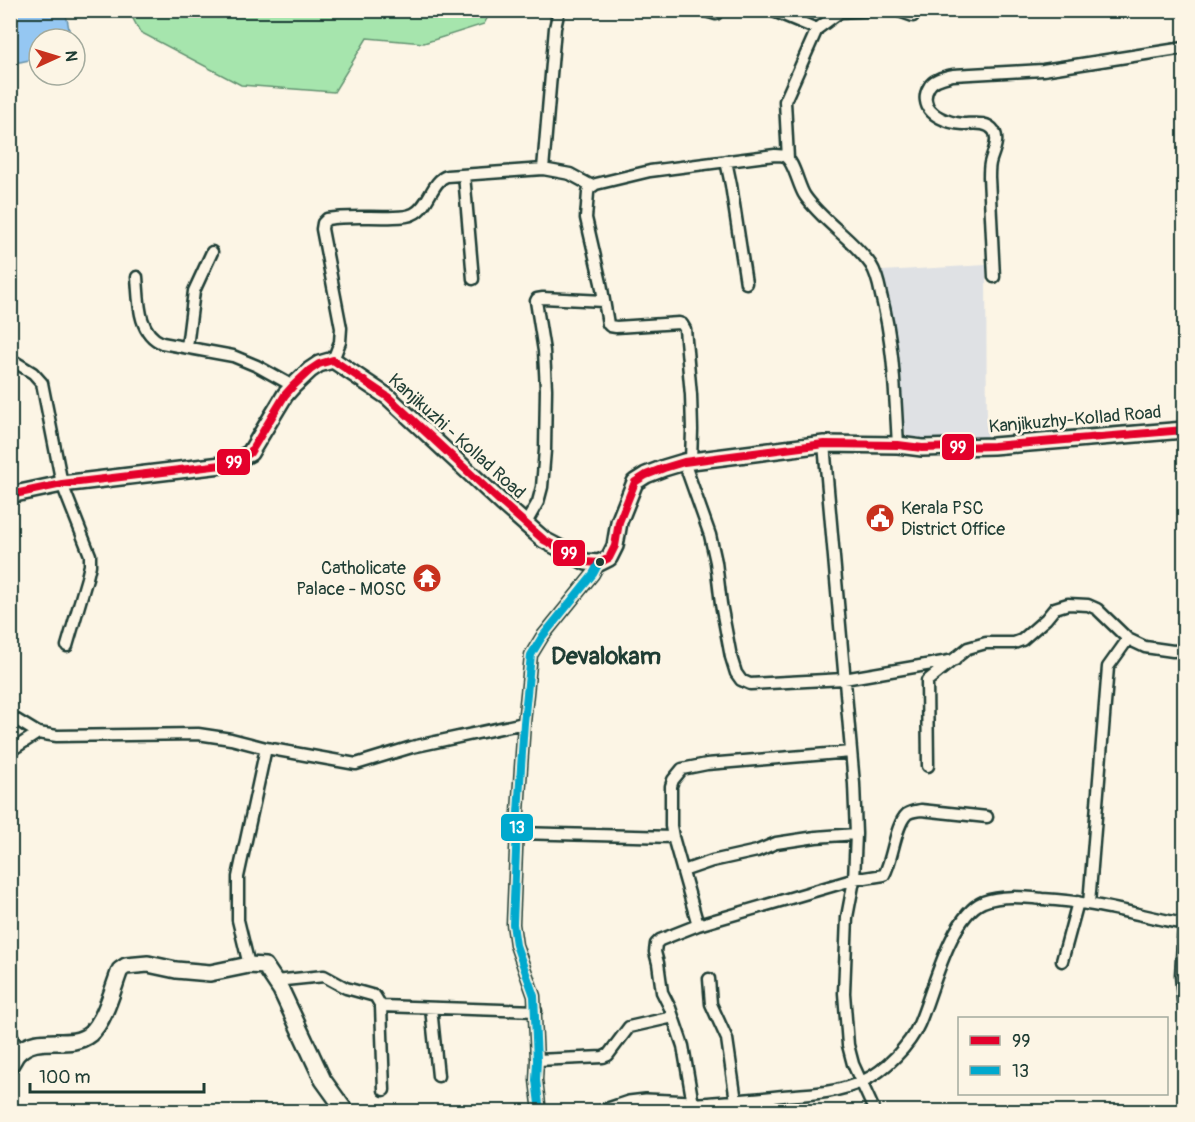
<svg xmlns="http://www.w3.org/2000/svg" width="1195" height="1122" font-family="Pangolin,sans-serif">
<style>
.built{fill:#dfe1e4}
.green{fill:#a6e5ad;stroke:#629170;stroke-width:1.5}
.water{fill:#95c7f2;stroke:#6690a6;stroke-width:1.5}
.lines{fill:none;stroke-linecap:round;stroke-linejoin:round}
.street-casing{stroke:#1f3d34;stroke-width:15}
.secondary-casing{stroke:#1f3d34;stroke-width:20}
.street{stroke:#fcf5e5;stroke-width:10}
.secondary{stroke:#fcf5e5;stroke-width:15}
.bus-1-casing{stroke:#fcf5e5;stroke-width:12}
.bus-2-casing{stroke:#fcf5e5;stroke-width:12}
.bus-1{stroke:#e4002b;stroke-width:8}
.bus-2{stroke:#00a9ce;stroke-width:8}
.bus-dot{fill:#1f3d34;stroke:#fcf5e5;stroke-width:2}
.labels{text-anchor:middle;stroke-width:5;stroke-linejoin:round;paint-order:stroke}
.street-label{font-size:18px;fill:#1f3d34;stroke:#fcf5e5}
.poi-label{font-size:18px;fill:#1f3d34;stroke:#fcf5e5;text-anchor:start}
.district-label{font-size:24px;font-weight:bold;fill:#1f3d34;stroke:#fcf5e5}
.line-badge{stroke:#fcf5e5;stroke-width:2}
.badge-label{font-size:16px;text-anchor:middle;font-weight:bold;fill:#fff}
</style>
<rect width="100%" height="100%" fill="#fcf5e5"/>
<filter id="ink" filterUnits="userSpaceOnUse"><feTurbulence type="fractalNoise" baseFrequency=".0167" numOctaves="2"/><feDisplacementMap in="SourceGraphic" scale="12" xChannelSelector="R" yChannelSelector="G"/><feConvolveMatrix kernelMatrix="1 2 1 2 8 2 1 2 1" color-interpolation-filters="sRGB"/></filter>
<g filter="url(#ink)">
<path class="built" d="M986,265L987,437L907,445L882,271Z"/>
<path class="green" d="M129,11H491L484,24L424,43L367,38L334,92L241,85L140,32Z"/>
<path class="water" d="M10,11H64C69,20 68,29 71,39H39V58L20,62H11Z"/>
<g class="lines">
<g class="street-casing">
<path id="street" d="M702,10L716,14L717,10
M771,10L817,29L785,101L788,159
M896,10L913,16
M817,29L840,12L873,10
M726,161L731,185L746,283
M543,169L555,28L559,10
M464,175L473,279
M137,277C139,299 137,333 162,343L233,356L257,366L293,386
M994,277L989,177C989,173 989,168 990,163C992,154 1000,141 994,131C987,121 973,124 963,124C949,123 928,116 926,101C925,96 926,92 929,87C933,79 945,77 953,75L1043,70L1184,48
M187,347L194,291L212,252
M10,359L33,373L42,383L62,484L90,555V565L87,578L67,646
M333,360L340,342L341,328L322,229L323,223L327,219C349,215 372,218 394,217C400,217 407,217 413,214C429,207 432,180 447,176L543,169L570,174L592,186
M824,444L854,784L856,834L854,880L847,917L844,993L848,1045L853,1064L875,1112
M691,461L692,430L691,395L685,329L682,324L679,323L616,327L610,326L608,324L601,283L586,218L588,193L589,189L596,184L650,171L775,155C777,155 782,155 784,156C794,160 798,186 805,196C823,222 853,239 871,265C877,274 879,285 881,295C894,344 895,395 898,445
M684,462L710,535L716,562L721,604L731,657L736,673L741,680L750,684L844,679L955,660
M526,523L538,502L542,487L545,450L546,389L544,351L536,301L537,299L543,298L604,301
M10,716L38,733L57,736L198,734L231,739L266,748L356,764L412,747L524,723
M10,751L38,733
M928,766L927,681L968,648L986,643H1014L1022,640L1046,619L1055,608L1068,604L1088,605L1097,609L1128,639L1145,647L1173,651L1184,650
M987,817L921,810C916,811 911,811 907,814C895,825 893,859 884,875L865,878H859L698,925L660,940L656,944L655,952L658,963L662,992L670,1008L683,1046L693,1104C723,1102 753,1099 783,1096C811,1094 838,1093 863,1081C885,1071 910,1045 919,1024C933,992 950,916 983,902C1001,895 1023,897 1042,899C1057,900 1072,901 1087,904C1120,909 1152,918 1184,924
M517,833L673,837
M683,871L712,861L757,851L776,843L816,837L856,834
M1089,904L1108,667L1128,639
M1184,924L1181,975L1183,1001L1184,1002
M698,925L673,837L671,826V786L673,780L682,769L707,764L851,752
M1062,961L1078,902
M249,965L238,920V877L266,748
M709,979L711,1004L727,1039L736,1101
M275,981L324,976L346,988L375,996L381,1006
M431,1008L438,1076
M10,1030L14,1042L19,1052
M537,1060L603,1057L608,1055L629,1027L673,1017
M384,1090L381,1006L536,1011
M540,1112L536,1080L537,1060L534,996L516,945L513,924L517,827L524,723L531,655L542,637L593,574L599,563"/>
</g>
<g class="secondary-casing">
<path id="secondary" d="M10,495L62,484L230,464L250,453L285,395L293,386L310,370L319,364L333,360L388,397L502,503L544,540L586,562L599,563L609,558L615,546L619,522L635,482L646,475L664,468L684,462L824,444L898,445L922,448L993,446L1184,430
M10,1065C13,1061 15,1056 18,1053C38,1032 69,1051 90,1034C105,1021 113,988 120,970L126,966L148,964L176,970L210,973L249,965L265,966L281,990L323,1080L346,1112
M605,1112L629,1104L646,1102L693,1104L694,1112"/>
</g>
<use href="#street" class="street"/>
<use href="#secondary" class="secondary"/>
<g class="bus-1-casing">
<path id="bus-1" d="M10,495L62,484L230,464L250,453L285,395L293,386L310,370L319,364L333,360L388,397L502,503L544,540L586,562L599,563L609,558L615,546L619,522L635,482L646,475L664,468L684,462L824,444L898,445L922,448L993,446L1184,430"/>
</g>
<g class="bus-2-casing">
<path id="bus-2" d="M540,1112L536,1080L537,1060L534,996L516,945L513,924L517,827L524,723L531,655L542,637L593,574L599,563"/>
</g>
<use href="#bus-1" class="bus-1"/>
<use href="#bus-2" class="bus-2"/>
</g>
</g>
<defs>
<g id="civic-disc" transform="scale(1.5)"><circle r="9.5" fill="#c8321e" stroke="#fcf5e5"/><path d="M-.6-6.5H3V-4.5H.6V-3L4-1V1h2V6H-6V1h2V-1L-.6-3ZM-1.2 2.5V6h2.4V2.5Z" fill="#fff"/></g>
<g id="temple-disc" transform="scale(1.5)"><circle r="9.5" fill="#c8321e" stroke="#fcf5e5"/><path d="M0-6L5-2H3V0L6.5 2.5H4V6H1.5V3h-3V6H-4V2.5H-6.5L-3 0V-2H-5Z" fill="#fff"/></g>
</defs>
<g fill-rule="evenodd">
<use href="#civic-disc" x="880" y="518"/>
<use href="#temple-disc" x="427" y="578"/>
</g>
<circle class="bus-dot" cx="600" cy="562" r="5"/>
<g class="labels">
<g class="street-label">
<text transform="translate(1075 419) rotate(-5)" y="6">Kanjikuzhy-Kollad Road</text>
<text transform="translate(457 436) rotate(42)" y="6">Kanjikuzhi - Kollad Road</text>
</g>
<g class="poi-label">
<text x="901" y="514">Kerala PSC<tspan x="901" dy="21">District Office</tspan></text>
<text x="406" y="574" text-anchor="end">Catholicate<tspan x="406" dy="21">Palace - MOSC</tspan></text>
</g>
<g class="district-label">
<text x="606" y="664">Devalokam</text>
</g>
</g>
<g class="line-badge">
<rect x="941" y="433" width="34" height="28" rx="6" fill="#e4002b"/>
<rect x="216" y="448" width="35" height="28" rx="6" fill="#e4002b"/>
<rect x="552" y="539" width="34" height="28" rx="6" fill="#e4002b"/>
<rect x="500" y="813" width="34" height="29" rx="6" fill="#00a9ce"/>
</g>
<g class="badge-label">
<text x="958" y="453">99</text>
<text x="234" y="468">99</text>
<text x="569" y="559">99</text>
<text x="517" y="833">13</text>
</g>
<rect width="1195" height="1122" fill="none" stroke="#fcf5e5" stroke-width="36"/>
<rect x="18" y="18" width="1159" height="1086" fill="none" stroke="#1f3d34" stroke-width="2" filter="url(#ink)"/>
<rect x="958" y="1017" width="210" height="78" fill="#fcf5e5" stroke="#a4ab9e" stroke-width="1.5"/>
<rect x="970" y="1036" width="30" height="9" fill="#e4002b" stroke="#a4ab9e" stroke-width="1.5"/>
<text x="1012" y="1047" font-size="18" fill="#1f3d34">99</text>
<rect x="970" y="1066" width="30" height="9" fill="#00a9ce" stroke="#a4ab9e" stroke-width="1.5"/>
<text x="1012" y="1077" font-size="18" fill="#1f3d34">13</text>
<g transform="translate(57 57) rotate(86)"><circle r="28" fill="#fcf5e5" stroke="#a4ab9e" stroke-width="1.5"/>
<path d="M0-4.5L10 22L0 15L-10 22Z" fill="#c8321e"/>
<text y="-9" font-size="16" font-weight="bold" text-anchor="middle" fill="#1f3d34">N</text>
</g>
<path d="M30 1083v9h174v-9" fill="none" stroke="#1f3d34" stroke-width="3"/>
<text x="39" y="1083" font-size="18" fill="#1f3d34" stroke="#fcf5e5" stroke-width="4.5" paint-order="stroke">100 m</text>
</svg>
